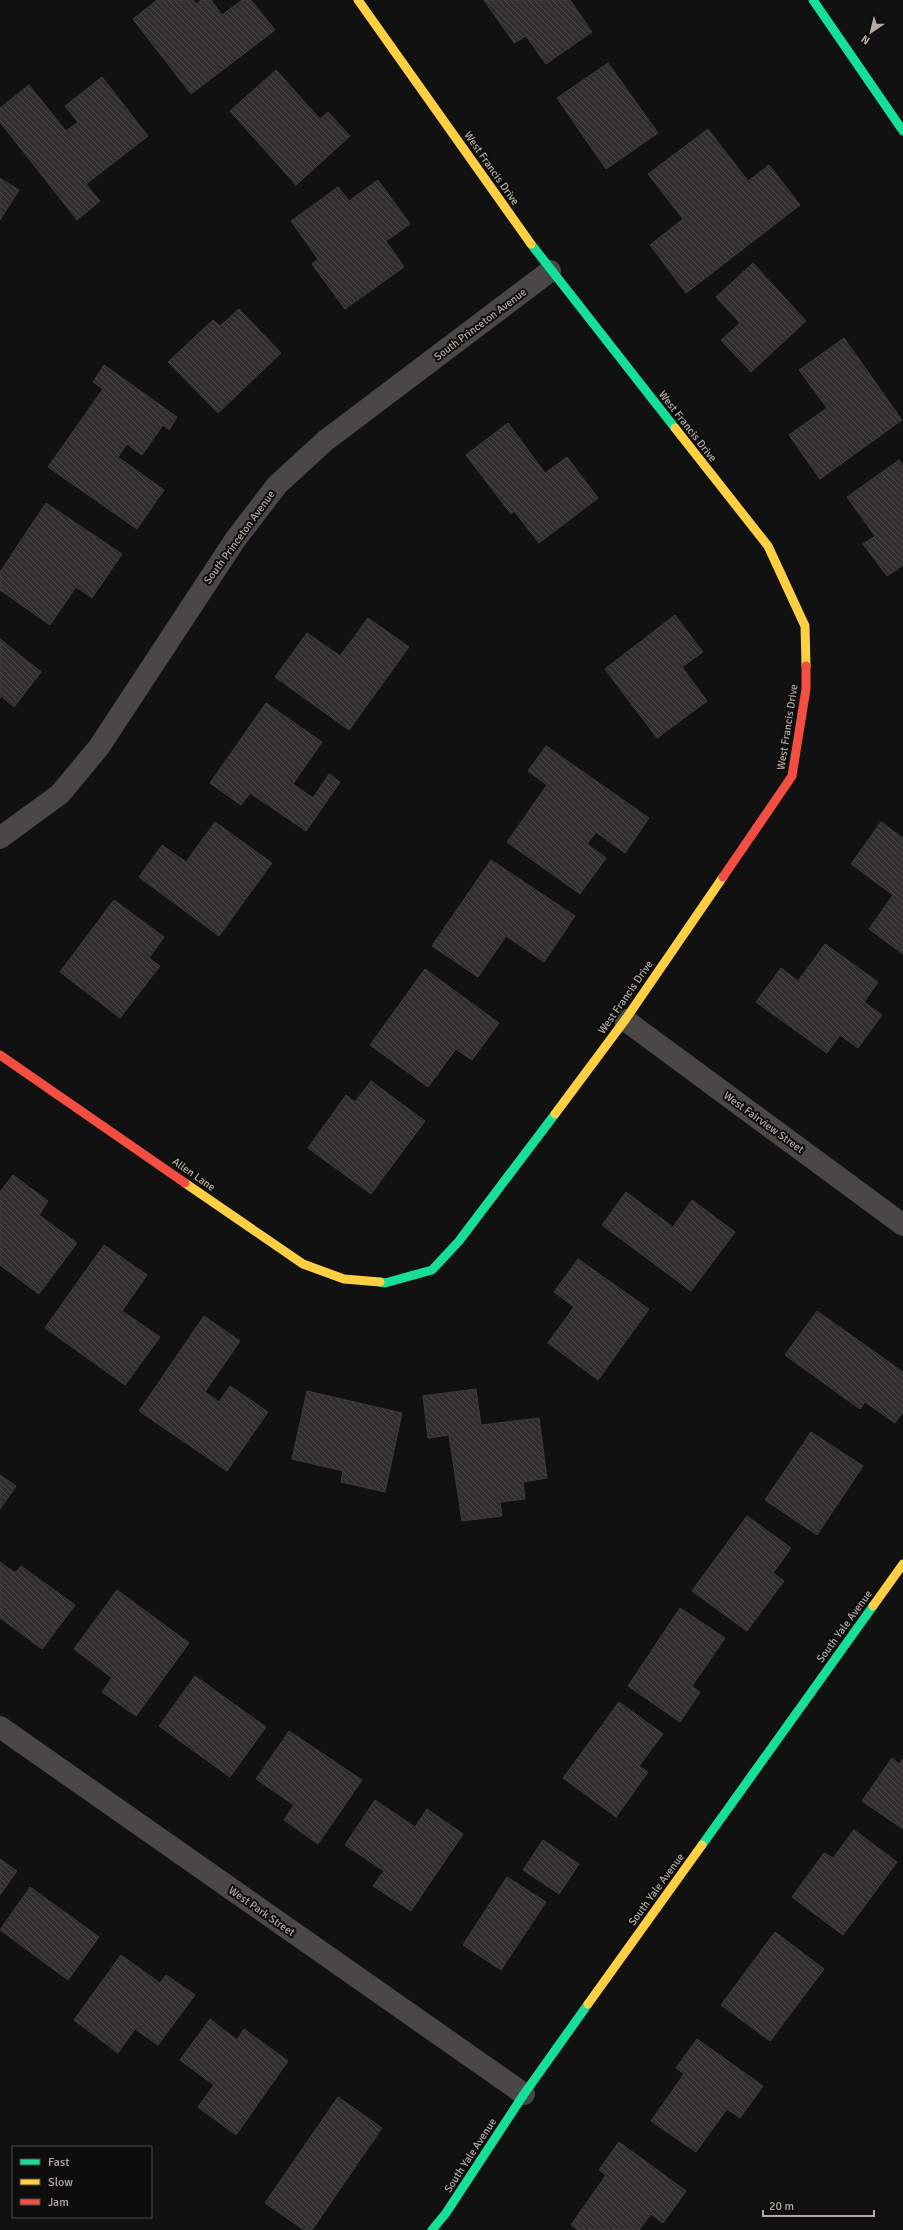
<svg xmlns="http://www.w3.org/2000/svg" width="903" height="2230" font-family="Signika,sans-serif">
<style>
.building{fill:url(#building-back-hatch);stroke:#3e3c39}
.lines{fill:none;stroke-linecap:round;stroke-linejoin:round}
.street{stroke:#4a4845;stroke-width:22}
.fast{stroke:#16e098;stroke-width:9}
.slow{stroke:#ffcf43;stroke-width:9}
.jam{stroke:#f24e42;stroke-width:9}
.labels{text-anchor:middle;stroke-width:4;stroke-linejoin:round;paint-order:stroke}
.street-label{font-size:11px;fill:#b4aaa1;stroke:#0d0d0c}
</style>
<defs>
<pattern id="building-back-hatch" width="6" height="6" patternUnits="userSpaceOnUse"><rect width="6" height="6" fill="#2f2e2d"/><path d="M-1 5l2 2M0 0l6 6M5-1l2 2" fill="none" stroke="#4b4a48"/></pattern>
</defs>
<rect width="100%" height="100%" fill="#111"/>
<path class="building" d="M157,0H193L196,4L201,0H211L222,15L242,0H251L275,30L191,94L133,19Z
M484,0H570L592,32L546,64L526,36L514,43Z
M608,63L658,133L606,169L557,98Z
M276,70L320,119L328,112L350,136L296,185L230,111Z
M102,77L148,136L86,184L100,201L77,220L0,122V108L29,85L66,131L78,122L65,106Z
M708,129L748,181L769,165L800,205L686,293L650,245L683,219L648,174Z
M0,178L19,190L0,220Z
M378,180L410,224L386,241L404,267L345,309L312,264L318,259L291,221L338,187L349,201Z
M753,263L806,321L751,372L721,340L740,323L716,297Z
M239,309L281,353L218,413L168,362L213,320L220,326Z
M844,338L902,420L820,479L789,435L827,408L799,370Z
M104,365L177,417L169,430L163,425L142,455L127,444L118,457L164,490L137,529L48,467L103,389L93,382Z
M508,423L545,473L567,457L598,498L539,543L514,511L511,514L466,455Z
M899,460L903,466V565L887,576L863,544L875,536L847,497Z
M46,503L122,554L92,598L76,587L50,625L0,590V572Z
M675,615L703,652L682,667L707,701L657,738L605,669Z
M368,618L409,647L349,730L275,677L307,633L340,656Z
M0,639L41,672L14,707L1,696L0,698Z
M266,703L322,742L293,784L313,798L329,774L340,782L306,831L250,793L241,805L210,783Z
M546,746L649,818L625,853L596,832L587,844L606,858L580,894L507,842L547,785L528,771Z
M215,822L272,863L219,936L139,877L162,845L186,862Z
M881,822L903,838V954L869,929L893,895L851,864Z
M491,860L575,916L544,962L506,936L478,977L432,946Z
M114,900L164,937L149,958L160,966L120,1018L60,972Z
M825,944L878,982L864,1002L882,1015L858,1048L840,1035L827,1053L756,1002L781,968L798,981Z
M425,969L499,1023L472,1060L456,1049L428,1087L370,1045Z
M371,1081L425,1121L371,1194L308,1148L346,1095L355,1102Z
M13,1175L48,1201L39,1215L77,1243L39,1294L0,1265V1192Z
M626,1192L673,1227L692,1200L735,1232L691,1291L602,1225Z
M104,1245L147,1275L122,1311L160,1337L125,1385L45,1328Z
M578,1259L649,1309L598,1380L548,1343L574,1307L554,1292Z
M817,1311L903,1372V1412L895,1423L865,1402L860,1409L785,1355Z
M204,1316L240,1341L205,1392L219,1402L230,1386L268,1412L227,1471L139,1411Z
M476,1389L481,1425L539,1418L547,1478L523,1482L525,1499L500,1502L502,1516L462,1521L449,1435L428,1438L423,1396Z
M307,1391L402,1413L385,1492L341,1482L343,1471L292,1459Z
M811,1432L863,1466L817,1535L765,1500Z
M0,1475L16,1486L0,1509Z
M747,1516L791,1548L773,1573L784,1581L747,1631L692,1591Z
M0,1562L15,1573L21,1566L75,1605L42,1649L0,1618Z
M117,1590L189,1643L136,1716L102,1692L112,1678L74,1649Z
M680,1608L725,1638L692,1686L700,1692L680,1722L628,1686Z
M195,1676L266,1727L230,1777L159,1726Z
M619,1702L663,1734L639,1766L648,1772L616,1817L563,1778Z
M289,1731L362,1780L318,1844L284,1820L294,1805L256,1779Z
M892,1758L899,1764L903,1759V1829L862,1801Z
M375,1800L415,1827L427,1809L463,1834L411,1911L373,1886L384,1871L345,1845Z
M854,1830L897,1862L843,1935L792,1897L824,1853L833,1858Z
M543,1840L579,1864L559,1894L523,1870Z
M0,1859L17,1871L0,1895Z
M507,1877L546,1902L501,1970L463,1945Z
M30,1887L99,1937L68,1980L0,1930Z
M775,1932L824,1969L770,2041L721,2005Z
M121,1955L160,1983L166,1975L195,1995L158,2045L135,2029L118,2053L74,2020Z
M210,2019L237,2040L244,2029L288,2061L236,2135L198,2107L214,2085L180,2060Z
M697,2039L763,2086L740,2118L727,2109L696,2152L651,2121L684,2074L676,2068Z
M338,2097L382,2128L312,2230H304L265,2203Z
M619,2142L686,2191L663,2223L651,2214L639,2230H578L571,2225L606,2175L599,2170Z"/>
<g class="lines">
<path class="street" d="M0,838L60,794L99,747L235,540L277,485L325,441L550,271
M625,1020L903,1225
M0,1727L524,2094"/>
<path class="fast" d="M813,0L903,131
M531,244L675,428
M380,1282L385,1283L432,1270L459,1241L555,1114
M702,1845L873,1606
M432,2230L446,2213L524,2094L588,2004"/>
<path class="slow" d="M358,0L531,244
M675,428L768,546L805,626L806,666
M555,1114L625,1020L723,877
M185,1183L303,1264L344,1279L380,1282
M873,1606L903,1564
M588,2004L702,1845"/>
<path class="jam" d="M723,877L792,776L806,689V666
M0,1055L185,1183"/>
</g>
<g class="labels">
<g class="street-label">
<text transform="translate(492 168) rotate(55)" y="4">West Francis Drive</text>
<text transform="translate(480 324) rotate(-37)" y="4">South Princeton Avenue</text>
<text transform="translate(688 426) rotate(52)" y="4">West Francis Drive</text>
<text transform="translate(239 537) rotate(-54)" y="4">South Princeton Avenue</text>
<text transform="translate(787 727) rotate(-81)" y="4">West Francis Drive</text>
<text transform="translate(625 997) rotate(-55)" y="4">West Francis Drive</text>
<text transform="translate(764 1122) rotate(36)" y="4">West Fairview Street</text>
<text transform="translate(194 1174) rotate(35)" y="4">Allen Lane</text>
<text transform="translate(844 1626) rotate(-54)" y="4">South Yale Avenue</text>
<text transform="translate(656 1889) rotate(-54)" y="4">South Yale Avenue</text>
<text transform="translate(262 1911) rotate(35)" y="4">West Park Street</text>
<text transform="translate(470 2155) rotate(-57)" y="4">South Yale Avenue</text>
</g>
</g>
<rect x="12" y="2146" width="140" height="72" fill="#0d0d0c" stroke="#504c48"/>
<rect x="20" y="2159" width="20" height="6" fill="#16e098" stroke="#504c48"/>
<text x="48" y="2166" font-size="12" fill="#b4aaa1">Fast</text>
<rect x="20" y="2179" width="20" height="6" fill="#ffcf43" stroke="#504c48"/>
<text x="48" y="2186" font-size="12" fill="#b4aaa1">Slow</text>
<rect x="20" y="2199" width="20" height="6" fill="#f24e42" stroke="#504c48"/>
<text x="48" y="2206" font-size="12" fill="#b4aaa1">Jam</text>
<g transform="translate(871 32) rotate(215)" stroke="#0d0d0c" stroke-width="3" paint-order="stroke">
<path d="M0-3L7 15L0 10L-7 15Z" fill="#b4aaa1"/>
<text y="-6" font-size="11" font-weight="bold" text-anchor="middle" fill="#b4aaa1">N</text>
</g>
<path d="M763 2210v6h111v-6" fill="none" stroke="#b4aaa1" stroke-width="2"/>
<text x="769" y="2210" font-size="12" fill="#b4aaa1" stroke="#0d0d0c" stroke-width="3" paint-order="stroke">20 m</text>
</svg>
